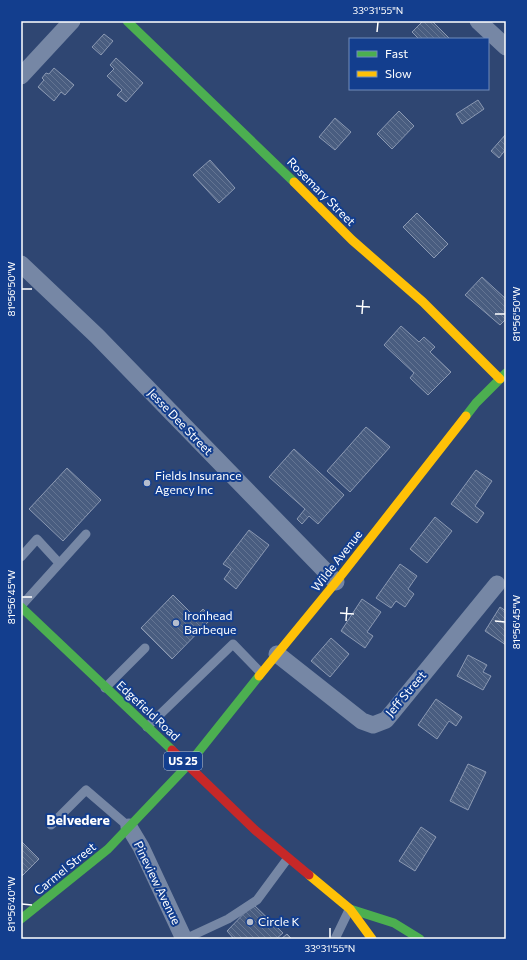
<svg xmlns="http://www.w3.org/2000/svg" width="527" height="960" font-family="Commissioner,sans-serif">
<style>
.building{fill:url(#building-back-hatch);stroke:#8b99b3}
.lines{fill:none;stroke-linecap:round;stroke-linejoin:round}
.lane{stroke:#7687a5;stroke-width:9}
.street{stroke:#7687a5;stroke-width:17}
.fast{stroke:#4caf50;stroke-width:9}
.slow{stroke:#ffc107;stroke-width:9}
.jam{stroke:#c62828;stroke-width:9}
.ticks{fill:none;stroke:#fff;stroke-width:1.5}
.poi-dot{fill:#b6bece;stroke:#133e8e;stroke-width:1.5}
.labels{text-anchor:middle;stroke-width:4;stroke-linejoin:round;paint-order:stroke}
.shield{fill:#133e8e;stroke:#b8c5dd;stroke-width:1}
.shield-label{font-size:11px;font-weight:bold;fill:#fff}
.street-label{font-size:12px;fill:#fff;stroke:#133e8e}
.poi-label{font-size:12px;fill:#fff;stroke:#133e8e;text-anchor:start}
.quarter-label{font-size:14px;font-weight:bold;fill:#fff;stroke:#133e8e}
.neatline{fill:none;stroke:#fff;stroke-width:1.5}
.ticks-label{font-size:10px;text-anchor:middle;fill:#fff}
</style>
<defs>
<pattern id="building-back-hatch" width="6" height="6" patternUnits="userSpaceOnUse"><rect width="6" height="6" fill="#495d80"/><path d="M-1 5l2 2M0 0l6 6M5-1l2 2" fill="none" stroke="#647593"/></pattern>
</defs>
<rect width="100%" height="100%" fill="#2f4672"/>
<path class="building" d="M423,21H432L450,39H419L412,32Z
M104,34L113,41L101,55L92,47Z
M116,58L143,83L126,102L117,95L122,90L107,76L114,69L110,65Z
M54,68L74,85L65,95L61,92L54,101L38,87L44,80L42,78L46,73L49,74Z
M478,100L484,109L462,124L456,114Z
M399,111L414,126L392,149L377,134Z
M335,118L351,132L335,150L319,137Z
M506,134V149L499,158L491,151Z
M210,160L235,188L219,203L193,175Z
M417,213L448,244L434,258L403,227Z
M482,277L506,299V319L500,325L465,295Z
M401,326L419,342L424,337L435,347L430,352L451,372L428,395L410,378L414,373L384,345Z
M366,427L390,447L350,492L327,471Z
M294,449L344,495L318,524L309,516L302,524L297,519L305,509L269,477Z
M67,468L101,500L63,541L29,509Z
M476,470L492,481L475,506L484,513L477,523L451,504Z
M435,517L452,531L427,563L410,549Z
M249,530L269,545L236,589L224,579L231,569L223,564Z
M400,564L417,576L408,589L414,594L405,607L396,601L391,608L376,598Z
M173,595L195,617L203,609L212,618L172,659L141,628Z
M362,599L381,612L367,632L373,636L365,648L341,631Z
M500,607L506,611V645L485,631Z
M331,638L349,654L330,677L311,661Z
M468,655L487,665L483,672L491,676L483,690L457,676Z
M436,699L462,717L456,726L449,721L437,739L418,725Z
M468,764L486,772L468,810L450,801Z
M421,827L436,837L415,871L399,861Z
M21,841L39,859L21,877Z
M253,904L283,933L276,939H234L227,931Z
M287,934L292,939H281Z"/>
<g class="lines">
<path class="lane" d="M21,557L37,539L59,563
M21,606L86,534
M105,688L145,648
M147,727L233,644L261,673
M51,825L86,790L129,827
M185,939L228,919L257,900L288,858
M335,939L349,910"/>
<path class="street" d="M478,21L506,47
M21,76L72,21
M21,264L97,336L336,582
M277,654L362,721L373,725L386,720L497,584
M129,827L141,847L184,939"/>
<path class="fast" d="M127,21L294,182
M466,416L476,403L506,373
M21,607L172,750
M350,909L394,923L420,939
M21,919L108,849L188,765L259,676"/>
<path class="slow" d="M294,182L352,240L423,302L500,379
M259,676L336,582L466,416
M309,875L350,909L372,939"/>
<path class="jam" d="M172,750L255,830L309,875"/>
</g>
<path class="ticks" d="M377,32L378,22M22,289H32M356,306L370,307M362,314L363,300M495,314H505M22,597H32M340,613L354,614M346,621L347,607M495,621L505,622M22,904L32,905M330,938V928"/>
<g class="poi-dot">
<circle cx="147" cy="483" r="4"/>
<circle cx="176" cy="623" r="4"/>
<circle cx="250" cy="922" r="4"/>
</g>
<g class="labels">
<rect class="shield" x="164" y="752" width="38" height="18" rx="3"/>
<g class="shield-label">
<text x="183" y="765">US 25</text>
</g>
<g class="street-label">
<text transform="translate(321 192) rotate(45)" y="4">Rosemary Street</text>
<text transform="translate(180 422) rotate(46)" y="4">Jesse Dee Street</text>
<text transform="translate(337 561) rotate(-52)" y="4">Wilde Avenue</text>
<text transform="translate(406 694) rotate(-50)" y="4">Jeff Street</text>
<text transform="translate(148 711) rotate(43)" y="4">Edgefield Road</text>
<text transform="translate(65 869) rotate(-39)" y="4">Carmel Street</text>
<text transform="translate(157 883) rotate(64)" y="4">Pineview Avenue</text>
</g>
<g class="poi-label">
<text x="155" y="480">Fields Insurance<tspan x="155" dy="14">Agency Inc</tspan></text>
<text x="184" y="620">Ironhead<tspan x="184" dy="14">Barbeque</tspan></text>
<text x="258" y="926">Circle K</text>
</g>
<g class="quarter-label">
<text x="78" y="825">Belvedere</text>
</g>
</g>
<rect width="527" height="960" fill="none" stroke="#133e8e" stroke-width="44"/>
<rect x="349" y="38" width="140" height="52" fill="#133e8e" stroke="#718bbb"/>
<rect x="357" y="51" width="20" height="6" fill="#4caf50" stroke="#718bbb"/>
<text x="385" y="58" font-size="12" fill="#ffffff">Fast</text>
<rect x="357" y="71" width="20" height="6" fill="#ffc107" stroke="#718bbb"/>
<text x="385" y="78" font-size="12" fill="#ffffff">Slow</text>
<rect x="22" y="22" width="483" height="916" class="neatline"/>
<g class="ticks-label">
<text x="378" y="14">33°31'55"N</text>
<text transform="translate(11 289) rotate(-90)" y="4">81°56'50"W</text>
<text transform="translate(516 314) rotate(-90)" y="4">81°56'50"W</text>
<text transform="translate(11 597) rotate(-90)" y="4">81°56'45"W</text>
<text transform="translate(516 622) rotate(-90)" y="4">81°56'45"W</text>
<text transform="translate(11 904) rotate(-90)" y="4">81°56'40"W</text>
<text x="330" y="952">33°31'55"N</text>
</g>
</svg>
